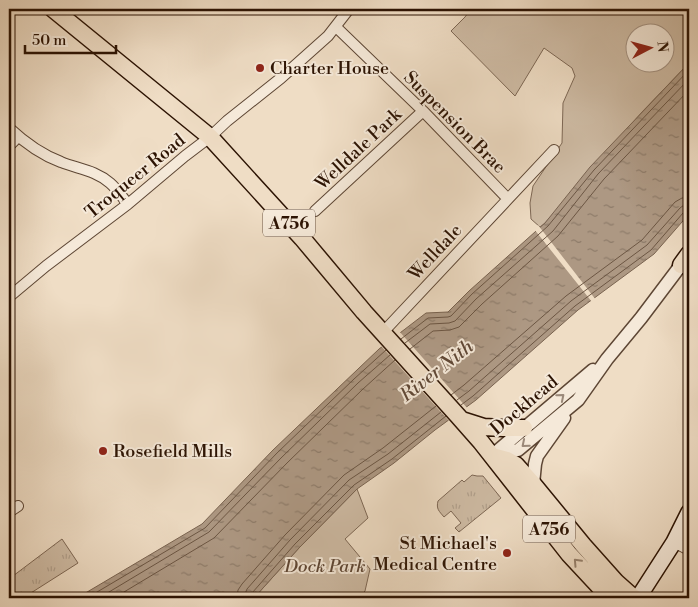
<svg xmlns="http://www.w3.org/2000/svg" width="698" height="607" font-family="'Libre Bodoni',serif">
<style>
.grass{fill:url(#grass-tufts);stroke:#7d6754}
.park{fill:#cebba4;stroke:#7d6754;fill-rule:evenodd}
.water{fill:url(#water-ripples);stroke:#796350}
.pier{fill:#efddc5}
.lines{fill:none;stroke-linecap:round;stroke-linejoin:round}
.shore{stroke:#6c5643;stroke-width:1}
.minor-casing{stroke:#5d4634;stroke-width:12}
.tertiary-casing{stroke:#5d4634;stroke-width:15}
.secondary-casing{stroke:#2c1303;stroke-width:18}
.primary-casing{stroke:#2c1303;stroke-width:19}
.minor{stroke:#f5e9d9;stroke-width:10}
.tertiary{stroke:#f5e9d9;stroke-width:12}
.secondary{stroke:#f5e9d9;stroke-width:15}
.primary{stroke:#efddc5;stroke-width:16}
.oneway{stroke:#9b8979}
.oneway2{stroke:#97826e}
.poi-dot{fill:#8f2418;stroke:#f5e9d9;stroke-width:2}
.labels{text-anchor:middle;stroke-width:4;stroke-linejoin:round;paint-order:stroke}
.shield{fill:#f5e9d9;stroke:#685343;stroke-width:1}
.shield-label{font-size:16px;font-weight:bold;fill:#2c1303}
.poi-label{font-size:18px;fill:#2c1303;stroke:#f5e9d9;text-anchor:start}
.street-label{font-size:18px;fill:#2c1303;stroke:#f5e9d9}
.park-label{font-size:18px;font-style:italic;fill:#5d4533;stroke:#f5e9d9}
.water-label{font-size:19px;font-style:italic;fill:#604836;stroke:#f5e9d9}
</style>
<defs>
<pattern id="grass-tufts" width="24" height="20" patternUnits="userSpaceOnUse" patternTransform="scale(1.25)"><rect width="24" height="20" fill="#cebba4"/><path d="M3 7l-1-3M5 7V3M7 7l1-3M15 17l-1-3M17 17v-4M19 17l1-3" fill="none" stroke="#b1a08c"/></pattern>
<pattern id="water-ripples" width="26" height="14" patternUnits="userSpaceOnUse" patternTransform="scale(1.25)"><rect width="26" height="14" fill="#ad9883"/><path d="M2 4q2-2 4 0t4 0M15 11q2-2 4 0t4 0" fill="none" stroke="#8d7b69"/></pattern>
</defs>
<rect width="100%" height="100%" fill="#efddc5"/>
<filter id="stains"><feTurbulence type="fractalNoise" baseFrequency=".004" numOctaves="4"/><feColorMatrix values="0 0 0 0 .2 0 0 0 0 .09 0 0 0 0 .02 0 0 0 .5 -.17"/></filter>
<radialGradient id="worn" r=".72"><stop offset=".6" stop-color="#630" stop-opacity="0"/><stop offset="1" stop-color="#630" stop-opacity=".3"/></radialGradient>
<path class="grass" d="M472,475L477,476H483L501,498L459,532L455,528L461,523L451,511L444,517C439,511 436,509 438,501L462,480L464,482Z
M62,539L78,563L23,598H9V579Z"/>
<path class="park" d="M471,9H689V63L642,112L545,223L540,227L531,219L530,203L533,186L562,143L563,103L575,76L572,68L544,48L515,96L451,31L465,17ZM636,32H666V62H636Z
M357,489L368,518L345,539L370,569L365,591L359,598H254L299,548Z"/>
<path class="water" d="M689,63V214L654,254L578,310L476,400L435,430L394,463L357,489L299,548L254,598H77L202,524L273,450L379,349L426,313L448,312L469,291L545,223L590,167Z"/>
<path class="pier" d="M538,225L596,300L592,302L534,229Z
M399,331L468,409L450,422L380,345Z"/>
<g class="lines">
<path class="shore" d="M401,339L428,318L448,317L451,316L472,294L548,226L594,170L689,70
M405,343L430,324L449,323L455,321L476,299L553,231L598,174L689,79
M410,349L433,331L450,330L459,327L482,304L558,236L604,179L689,90
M451,395L464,385L566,296L642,240L675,202L682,198L689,197
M457,400L469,391L571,301L647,245L680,208L684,205H689
M461,405L473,396L575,306L651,250L683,213L689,211
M87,598L205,528L277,453L354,379L386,350
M99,598L209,532L281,458L358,383L390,355
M114,598L214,538L287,463L363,389L395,360
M237,598L238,590L242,584L285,535L344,475L383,448L436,406
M244,598L245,594L247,589L290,540L349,480L388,454L441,412
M251,598L252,593L295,544L354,485L392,459L446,416"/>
<g class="minor-casing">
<path id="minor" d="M336,27L423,111L508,199
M9,128C24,142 42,155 61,162C78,169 95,170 110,183C117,189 122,197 128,204
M9,146L18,137
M315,211L423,111
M9,297L46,266L128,204L185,156L210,137L227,121L281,78L328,36L349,9
M387,328L554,150
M9,512L18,506
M674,542L689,550"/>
</g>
<g class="tertiary-casing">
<path id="tertiary" d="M494,454L593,370
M492,456L518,450L578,400L607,359L641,318L681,265
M533,484L535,464L537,456L564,418"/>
</g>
<g class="secondary-casing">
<path id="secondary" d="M638,598L674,542L689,512"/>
</g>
<g class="primary-casing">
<path id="primary" d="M53,9L210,137L302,238L364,312L458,416L481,442L569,554L610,598
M681,265L689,254
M462,420L484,427L503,428H524
M492,456L507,460L516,465L533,484L583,545L616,582L634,598"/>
</g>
<use href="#minor" class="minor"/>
<use href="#tertiary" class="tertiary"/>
<use href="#secondary" class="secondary"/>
<use href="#primary" class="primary"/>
</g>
<defs><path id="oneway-chevron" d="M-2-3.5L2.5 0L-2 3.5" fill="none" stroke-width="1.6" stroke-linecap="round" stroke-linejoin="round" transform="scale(1.25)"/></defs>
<g class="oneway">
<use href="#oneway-chevron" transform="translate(561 397) rotate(-40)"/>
<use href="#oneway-chevron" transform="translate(525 444) rotate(140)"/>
</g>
<use class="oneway2" href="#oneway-chevron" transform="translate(577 562) rotate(-133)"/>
<g class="poi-dot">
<circle cx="260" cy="68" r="5"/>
<circle cx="103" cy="451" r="5"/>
<circle cx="507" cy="553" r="5"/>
</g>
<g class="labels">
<g class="shield">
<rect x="263" y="209.5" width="52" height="27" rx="4"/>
<rect x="523" y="515.5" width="52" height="27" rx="4"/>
</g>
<g class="shield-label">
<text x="289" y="229">A756</text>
<text x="549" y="535">A756</text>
</g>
<g class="poi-label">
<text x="270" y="74">Charter House</text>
<text x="113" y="457">Rosefield Mills</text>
<text x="497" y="549" text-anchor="end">St Michael's<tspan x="497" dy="21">Medical Centre</tspan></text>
</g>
<g class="street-label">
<text transform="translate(455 122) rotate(45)" y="6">Suspension Brae</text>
<text transform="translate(358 149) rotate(-43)" y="6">Welldale Park</text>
<text transform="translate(135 176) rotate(-39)" y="6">Troqueer Road</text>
<text transform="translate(435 252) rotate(-47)" y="6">Welldale</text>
<text transform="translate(524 405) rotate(-40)" y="6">Dockhead</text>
</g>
<g class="park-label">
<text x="325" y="572">Dock Park</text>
</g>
<g class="water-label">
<text transform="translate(436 370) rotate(-38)" y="7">River Nith</text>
</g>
</g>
<rect width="698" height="607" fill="none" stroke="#efddc5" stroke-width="30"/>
<rect x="10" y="10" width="678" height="587" fill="none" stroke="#2c1303" stroke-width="2.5"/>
<rect x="15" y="15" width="668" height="577" fill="none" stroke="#2c1303"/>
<g transform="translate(650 48) rotate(84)"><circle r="24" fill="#f5e9d9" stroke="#a59383"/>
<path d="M0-4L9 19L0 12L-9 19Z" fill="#8f2418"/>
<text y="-8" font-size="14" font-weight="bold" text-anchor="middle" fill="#2c1303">N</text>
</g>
<path d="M25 45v8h91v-8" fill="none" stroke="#2c1303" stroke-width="2.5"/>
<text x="32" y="45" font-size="15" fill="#2c1303" stroke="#f5e9d9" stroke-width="4" paint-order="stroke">50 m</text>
<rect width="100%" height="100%" filter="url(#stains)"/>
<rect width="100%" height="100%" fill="url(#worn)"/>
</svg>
